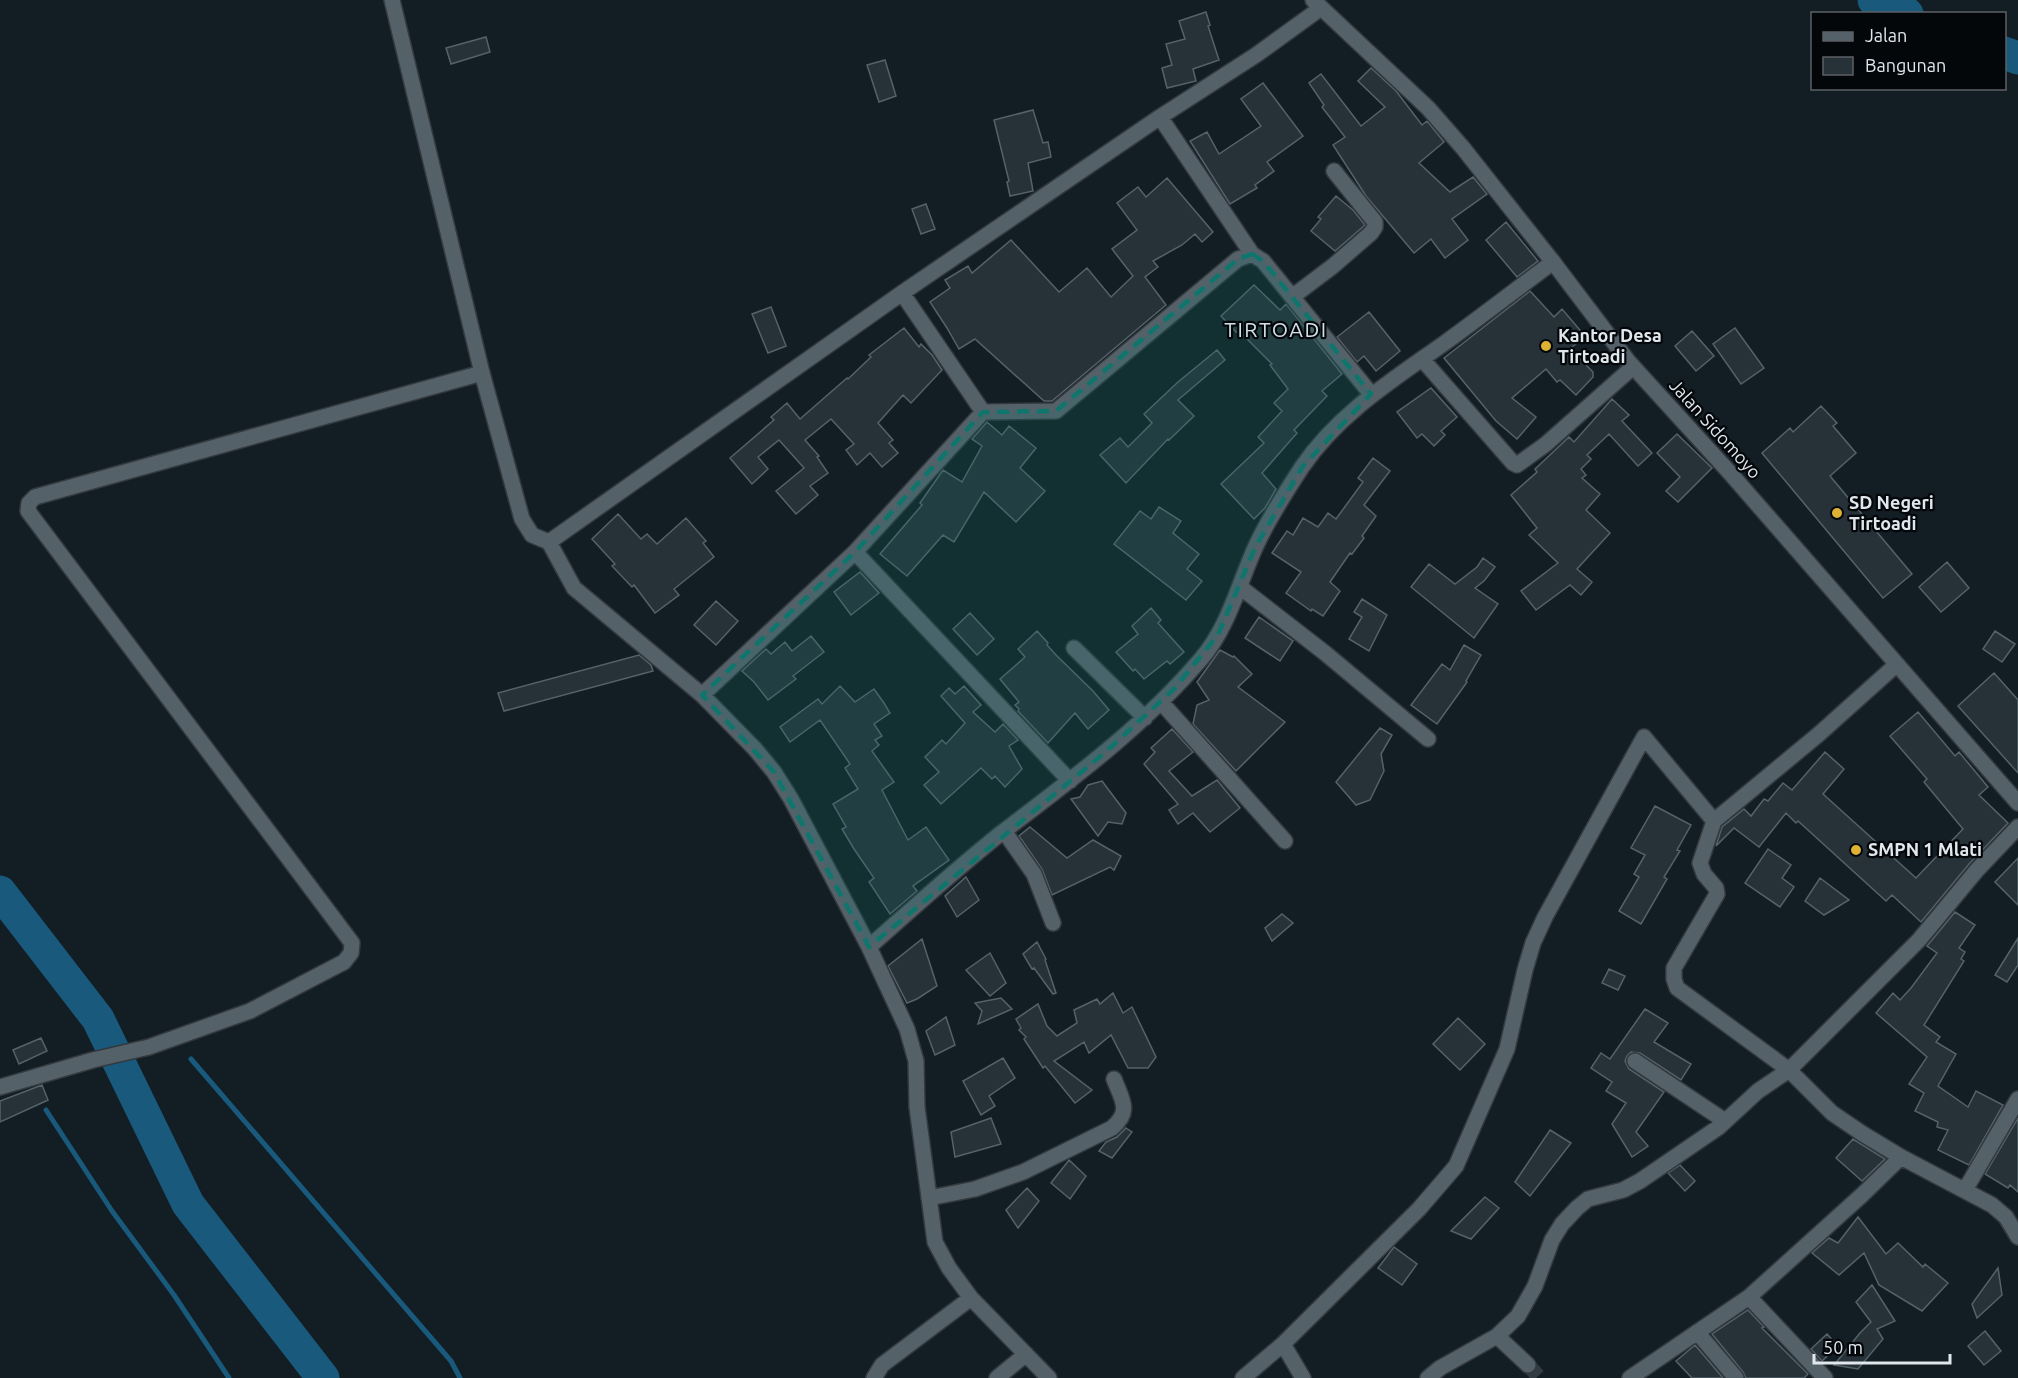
<svg xmlns="http://www.w3.org/2000/svg" width="2018" height="1378" font-family="Ubuntu,sans-serif">
<style>
.lines{fill:none;stroke-linecap:round;stroke-linejoin:round}
.stream{stroke:#19597c;stroke-width:5}
.river{stroke:#19597c;stroke-width:33}
.building{fill:#263138;stroke:#56626a;stroke-width:1.5}
.street-tunnel{stroke:#323b42;stroke-width:15;stroke-dasharray:15 8;stroke-linecap:butt}
.street-casing{stroke:#33393e;stroke-width:18}
.secondary-casing{stroke:#33393e;stroke-width:18}
.street{stroke:#556169;stroke-width:15}
.secondary{stroke:#556169;stroke-width:15}
.marked{fill:#0f766e;fill-opacity:0.2;stroke:#0f766e;stroke-width:4.5;stroke-dasharray:12 8;stroke-linejoin:round}
.poi-dot{fill:#deb133;stroke:#04070a;stroke-width:2}
.labels{text-anchor:middle;stroke-width:4.5;stroke-linejoin:round;paint-order:stroke}
.poi-label{font-size:18px;font-weight:bold;fill:#e1e8ed;stroke:#04070a;text-anchor:start}
.street-label{font-size:18px;fill:#e1e8ed;stroke:#04070a}
.quarter-label{font-size:21px;letter-spacing:1.5px;fill:#d2e0ea;stroke:#04070a}
</style>
<rect width="100%" height="100%" fill="#131d24"/>
<g class="lines">
<path class="stream" d="M191,1059L451,1361L460,1378
M46,1110L112,1211L174,1295L229,1378"/>
<path class="river" d="M1874,0L1907,14
M2004,53L2018,58
M0,892L98,1019L188,1204L323,1378"/>
</g>
<path class="building" d="M1206,12L1210,25L1208,26L1219,60L1193,69L1196,81L1167,88L1162,68L1172,65L1166,44L1185,39L1179,21Z
M486,37L490,52L451,64L446,48Z
M885,60L896,96L879,102L867,65Z
M1371,68L1396,91L1422,125L1427,121L1444,142L1419,163L1450,192L1473,177L1487,194L1452,219L1468,240L1445,258L1431,239L1414,253L1366,196L1333,145L1345,137L1322,107L1324,105L1309,83L1321,74L1361,126L1385,107L1358,81Z
M1263,83L1303,136L1267,162L1274,171L1255,185L1257,188L1230,204L1190,141L1207,132L1219,154L1261,126L1241,99Z
M1033,110L1043,143L1048,142L1051,157L1028,163L1033,191L1010,196L1007,182L1009,181L994,120Z
M1167,178L1213,232L1202,242L1195,234L1182,245L1153,261L1158,267L1145,277L1166,305L1052,401H1044L975,339L959,349L947,328L930,302L950,288L945,280L968,266L972,273L1011,240L1059,292L1087,268L1111,297L1133,276L1112,249L1137,230L1117,203L1138,187L1146,197Z
M1336,196L1353,210L1365,225L1335,251L1311,231L1321,219L1318,217Z
M926,204L935,229L921,234L912,209Z
M1506,222L1538,261L1517,277L1486,240Z
M1254,285L1280,310L1286,304L1342,374L1322,391L1327,396L1294,430L1297,433L1262,473L1276,489L1265,508L1254,519L1221,484L1264,443L1258,437L1282,411L1274,403L1288,389L1270,365L1272,364L1240,332H1236L1221,316Z
M1530,291L1554,317L1562,309L1585,336L1570,349L1593,372V377L1576,395L1560,380L1557,382L1546,369L1512,398L1536,417L1517,439L1496,421L1444,358Z
M771,307L786,346L768,353L752,314Z
M1369,312L1400,351L1376,371L1364,356L1357,362L1337,337Z
M904,328L919,347L921,344L932,355L942,370L911,403L903,395L878,423L893,440L889,443L898,453L882,467L870,453L857,465L846,450L854,444L831,419L805,440L819,456L817,457L828,473L810,486L818,495L796,514L776,491L804,468L779,440L758,457L768,469L752,484L730,458L774,420L771,417L787,403L800,419L847,378L848,379L871,357L869,355Z
M1735,328L1764,368L1741,384L1713,344Z
M1692,331L1714,356L1696,371L1675,346Z
M1217,350L1225,360L1178,400L1194,416L1169,440L1168,439L1126,483L1100,455L1120,438L1128,447L1152,423L1144,414L1178,382Z
M1431,388L1457,417L1441,431L1445,435L1434,446L1422,434L1417,438L1397,412Z
M1612,399L1629,415L1622,421L1652,453L1638,466L1609,434L1587,455L1591,459L1581,469L1586,475L1582,478L1600,494L1586,510L1610,533L1577,569L1592,582L1581,595L1570,585L1536,610L1521,591L1558,563L1529,535L1537,528L1511,495L1537,472L1535,469L1569,437L1574,442Z
M1821,406L1837,423L1833,426L1856,453L1830,476L1912,574L1883,598L1762,453L1790,428L1793,432Z
M987,422L1002,435L1009,426L1036,448L1020,468L1045,491L1016,522L984,492L954,542L943,535L907,576L880,554L922,505L920,503L943,470L962,482L982,446L972,439Z
M1677,434L1712,468L1678,502L1666,491L1680,477L1657,453Z
M1373,458L1390,471L1364,505L1376,516L1362,536L1364,538L1352,554L1350,553L1330,582L1340,591L1323,616L1312,609L1311,611L1286,593L1301,572L1272,553L1287,531L1293,535L1303,518L1318,527L1328,513L1336,519L1363,482L1358,478Z
M1159,507L1181,521L1173,533L1199,554L1187,569L1202,581L1186,600L1114,544L1140,511L1151,519Z
M618,514L641,539L647,534L657,544L686,518L706,541L703,543L714,557L674,589L679,595L655,613L634,585L632,587L612,566L615,564L592,539Z
M1483,558L1495,567L1484,581L1475,588L1498,604L1474,638L1411,587L1429,564L1455,584L1477,567Z
M1947,562L1969,588L1941,612L1919,587Z
M860,572L879,593L851,615L834,592Z
M1362,599L1387,615L1369,651L1349,639L1362,617L1354,612Z
M716,601L738,621L716,645L694,625Z
M1151,608L1161,620L1158,623L1184,652L1170,664L1167,661L1144,679L1135,669L1133,671L1116,652L1138,634L1132,626Z
M970,613L994,639L977,655L953,629Z
M1259,617L1293,641L1280,661L1245,638Z
M1037,631L1048,643L1047,645L1056,655L1093,691L1109,710L1088,729L1075,713L1048,743L1018,711L1019,709L1015,705L1019,702L1000,679L1025,657L1018,649Z
M1995,631L2015,644L2002,662L1983,649Z
M811,636L824,652L793,676L796,679L768,700L754,682L742,671L766,649L771,654L785,642L792,651Z
M1464,645L1481,655L1466,681L1467,682L1437,724L1411,705L1442,664L1450,670Z
M1220,650L1233,657L1234,656L1252,674L1238,687L1285,722L1236,771L1193,724L1197,705L1209,700L1197,682Z
M639,655L651,665L653,671L504,711L498,693Z
M1994,673L2018,700V773L1958,706Z
M840,686L855,702L874,689L884,703L890,713L874,724L882,736L875,740L879,745L872,751L894,782L882,790L908,840L926,827L949,860L913,886L917,891L890,914L869,882L874,878L854,849L842,829L846,827L833,804L858,789L845,768L850,764L820,720L790,742L780,727L818,699L822,704Z
M964,686L981,705L973,712L995,732L1003,724L1018,740L1009,746L1022,769L1005,787L995,776L992,779L981,768L941,804L924,785L939,772L925,757L942,740L946,744L965,723L941,696L949,688L955,694Z
M1918,712L1955,756L1959,752L1988,787L1979,795L2008,823L1969,864L1921,922L1892,895L1886,901L1798,821L1796,823L1786,813L1759,847L1734,828L1716,846L1722,827L1744,809L1751,816L1764,799L1768,801L1783,783L1792,790L1825,752L1844,769L1823,794L1916,878L1963,829L1924,782L1927,779L1890,736Z
M1380,728L1392,735L1381,754L1384,771L1370,800L1356,805L1336,782Z
M1172,729L1193,752L1169,771L1192,796L1217,780L1240,808L1210,832L1193,813L1178,824L1169,810L1178,804L1144,764L1155,752L1151,748Z
M1102,781L1126,813L1122,824L1108,822L1098,836L1071,799L1080,797L1088,785Z
M1655,806L1691,825L1677,850L1680,851L1664,877L1667,879L1641,924L1619,911L1639,877L1634,874L1645,855L1631,848Z
M1030,827L1067,858L1093,840L1121,856L1114,870L1110,867L1052,895L1042,869L1019,836Z
M1768,849L1791,865L1782,878L1794,887L1780,907L1745,883Z
M2018,858V905L1995,882Z
M966,877L979,900L957,917L945,896Z
M1820,878L1849,900L1824,915L1805,901Z
M1955,912L1975,925L1959,948L1965,952L1961,959L1964,961L1924,1025L1940,1037L1936,1042L1956,1054L1938,1086L1968,1107L1976,1091L2003,1105L1969,1165L1938,1150L1948,1130L1937,1127L1938,1122L1915,1111L1924,1093L1909,1084L1927,1057L1876,1013L1893,993L1900,1000L1911,988L1937,953L1927,946Z
M1282,914L1293,923L1272,941L1265,928Z
M2018,938V965L2007,982L1995,975Z
M922,939L937,986L917,999L907,1003L888,966Z
M1037,942L1046,959L1045,960L1056,993L1053,994L1034,968L1032,969L1023,954Z
M990,953L1006,983L990,996L966,970Z
M1609,969L1625,976L1618,990L1602,983Z
M1113,993L1123,1013L1132,1007L1156,1057L1148,1068H1128L1111,1035L1089,1053L1084,1042L1054,1061L1092,1090L1075,1103L1045,1066L1043,1068L1024,1039L1026,1037L1019,1030L1021,1028L1016,1019L1038,1004L1047,1026L1057,1036L1077,1023L1074,1010L1097,999L1100,1004Z
M1001,998L1012,1009L978,1024L982,1011L975,1003Z
M1645,1009L1668,1023L1654,1042L1691,1064L1681,1080L1640,1053L1631,1052L1627,1056L1625,1061L1629,1069L1664,1092L1636,1132L1648,1146L1632,1157L1612,1124L1626,1103L1606,1091L1612,1082L1591,1068L1601,1053L1610,1059Z
M946,1017L955,1045L935,1055L926,1031Z
M1458,1018L1485,1044L1460,1070L1433,1044Z
M41,1038L47,1051L19,1064L13,1050Z
M1003,1058L1015,1078L989,1096L995,1106L981,1115L963,1081Z
M42,1085L48,1100L0,1122V1101Z
M991,1118L1001,1144L955,1157L951,1132Z
M2018,1118V1192L2010,1185L2008,1188L1985,1174Z
M1126,1128L1132,1132L1112,1158L1099,1151L1106,1142L1117,1137Z
M1550,1130L1571,1143L1530,1196L1515,1182Z
M1853,1139L1885,1159L1862,1181L1836,1158Z
M1069,1160L1086,1176L1070,1199L1051,1183Z
M1680,1165L1695,1181L1685,1191L1668,1173Z
M1027,1188L1039,1201L1018,1228L1006,1210Z
M1485,1197L1499,1208L1471,1239L1451,1231Z
M1858,1217L1886,1254L1898,1243L1923,1267L1925,1264L1948,1283L1922,1311L1879,1285L1864,1253L1839,1275L1812,1253L1829,1238L1838,1243Z
M1394,1247L1417,1264L1402,1285L1378,1268Z
M1998,1268L2002,1295L1977,1318L1972,1304Z
M1872,1285L1895,1321L1877,1329L1883,1339L1858,1369L1834,1365L1860,1333L1871,1322L1856,1302Z
M1748,1310L1764,1327L1762,1328L1808,1374L1804,1378H1746L1743,1372L1712,1334Z
M1985,1331L2001,1351L1984,1365L1968,1346Z
M1827,1334L1838,1346L1822,1361L1811,1349Z
M1695,1345L1723,1378H1692L1676,1361Z"/>
<g class="lines">
<path class="street-tunnel" d="M1528,1365L1540,1378"/>
<g class="street-casing">
<path id="street" d="M1160,117L1252,254L1263,261L1371,394
M902,293L983,412
M1292,297L1333,266L1371,233L1375,227V222L1334,171
M1422,359L1513,463L1517,465L1546,444L1633,367
M855,552L1070,781
M1240,587L1325,653L1428,739
M1074,648L1145,718
M1896,665L1819,734L1714,821L1700,863L1704,874L1716,888L1717,894L1674,968V979L1677,988L1789,1070L1919,940L1977,870L2018,827
M702,695L855,552L983,412L1056,411L1238,259L1252,254
M1161,702L1285,841
M1004,831L1034,874L1053,923
M869,947C912,909 955,870 1000,834C1071,780 1143,727 1201,659C1228,628 1238,586 1255,548C1267,521 1285,493 1302,467C1339,413 1394,379 1446,342C1482,316 1518,288 1553,262
M1635,1061L1725,1121
M0,1087L93,1060L149,1047L250,1011L344,962L351,953L352,943L28,511L29,503L35,497L482,373L392,0
M1965,1190L2018,1099
M929,1198L975,1189L1023,1172L1112,1128C1132,1111 1122,1100 1114,1079
M1697,1332L1736,1378
M1497,1336L1528,1365
M1283,1344L1303,1378
M874,1378L882,1365L971,1298
M997,1378L1026,1354
M1049,1378L971,1298L949,1268L935,1242L917,1107L916,1061L907,1029L869,947L791,799L774,772L755,749L702,695L574,588L549,542L902,293L1160,117L1256,55L1321,8
M1243,1378L1283,1344L1419,1209L1456,1166L1507,1049L1525,970L1533,943L1545,917L1644,737L1714,821
M1428,1378L1440,1368L1497,1336L1518,1316L1535,1286L1552,1240L1562,1224L1577,1208L1588,1199L1623,1190L1640,1181L1719,1127L1758,1091L1789,1070L1832,1113L1863,1134L1901,1157L1992,1205L2006,1217L2018,1237
M1630,1378L1749,1297
M1825,1378L1749,1297L1862,1195L1901,1157"/>
</g>
<g class="secondary-casing">
<path id="secondary" d="M1313,0L1428,108L1463,148L1553,262L1628,361L1730,473L2018,803
M482,373L522,519L532,535L549,542"/>
</g>
<use href="#street" class="street"/>
<use href="#secondary" class="secondary"/>
</g>
<path class="marked" d="M1252,254L1263,261L1371,394L1303,466L1255,548L1218,635L1175,688L1107,751L869,947L774,772L702,695L855,552L983,412L1056,411L1238,259Z"/>
<g class="poi-dot">
<circle cx="1546" cy="346" r="6"/>
<circle cx="1837" cy="513" r="6"/>
<circle cx="1856" cy="850" r="6"/>
</g>
<g class="labels">
<g class="poi-label">
<text x="1558" y="342">Kantor Desa<tspan x="1558" dy="21">Tirtoadi</tspan></text>
<text x="1849" y="509">SD Negeri<tspan x="1849" dy="21">Tirtoadi</tspan></text>
<text x="1868" y="856">SMPN 1 Mlati</text>
</g>
<g class="street-label">
<text transform="translate(1715 429) rotate(48)" y="6">Jalan Sidomoyo</text>
</g>
<g class="quarter-label">
<text x="1276" y="337">TIRTOADI</text>
</g>
</g>
<rect x="1811" y="12" width="195" height="78" fill="#04070a" stroke="#5c6165" stroke-width="1.5"/>
<rect x="1823" y="32" width="30" height="9" fill="#556169" stroke="#5c6165" stroke-width="1.5"/>
<text x="1865" y="42" font-size="18" fill="#e1e8ed">Jalan</text>
<rect x="1823" y="57" width="30" height="18" fill="#263138" stroke="#5c6165" stroke-width="1.5"/>
<text x="1865" y="72" font-size="18" fill="#e1e8ed">Bangunan</text>
<path d="M1814 1354v9h136v-9" fill="none" stroke="#e1e8ed" stroke-width="3"/>
<text x="1823" y="1354" font-size="18" fill="#e1e8ed" stroke="#04070a" stroke-width="4.5" paint-order="stroke">50 m</text>
</svg>
